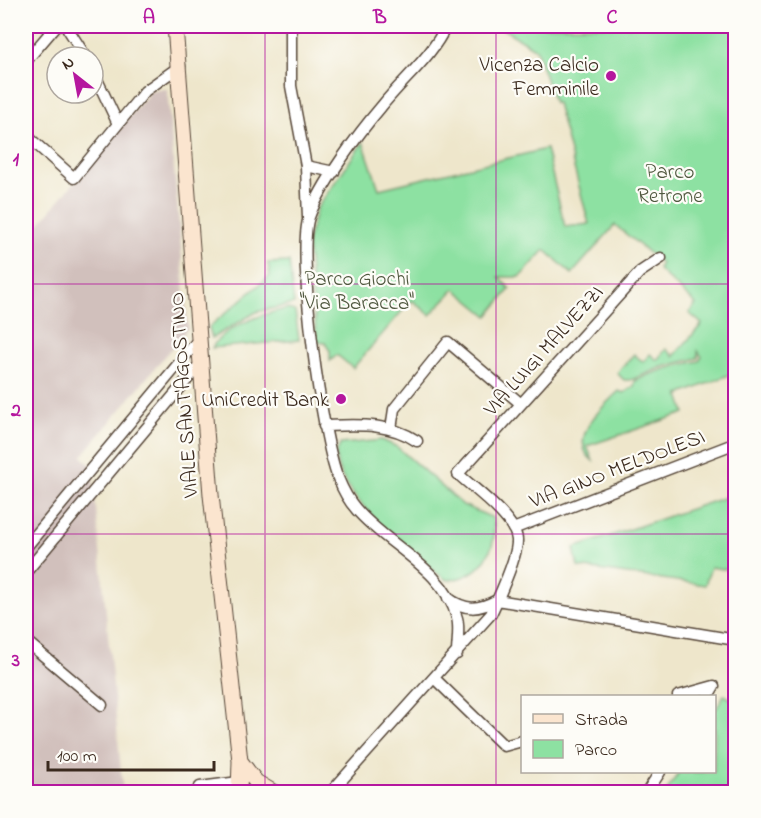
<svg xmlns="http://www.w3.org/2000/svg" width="761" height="818" font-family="'Indie Flower',sans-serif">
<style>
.industrial{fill:#d1c0bc}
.green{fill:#8de1a2;stroke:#648660;stroke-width:1.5}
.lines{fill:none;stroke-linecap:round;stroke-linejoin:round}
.street-casing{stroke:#564638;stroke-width:13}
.secondary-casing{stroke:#564638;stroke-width:17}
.street{stroke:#fff;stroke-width:10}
.secondary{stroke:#fbe5cf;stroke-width:15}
.grid{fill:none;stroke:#b5179e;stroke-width:1.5;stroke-opacity:0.55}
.poi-dot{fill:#b5179e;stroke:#fdfcf7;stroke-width:2}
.labels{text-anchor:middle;stroke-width:4.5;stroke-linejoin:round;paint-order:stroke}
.poi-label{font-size:21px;fill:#3b2a1e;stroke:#fdfcf7;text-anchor:end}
.park-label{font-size:21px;fill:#50583f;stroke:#fdfcf7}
.street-label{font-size:21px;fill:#3b2a1e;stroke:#fdfcf7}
.neatline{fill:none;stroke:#b5179e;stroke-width:2}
.grid-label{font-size:20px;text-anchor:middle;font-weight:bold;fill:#b5179e}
</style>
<rect width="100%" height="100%" fill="#fdfcf7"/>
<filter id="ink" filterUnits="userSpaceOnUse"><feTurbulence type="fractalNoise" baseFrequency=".0167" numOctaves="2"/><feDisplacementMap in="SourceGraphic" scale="12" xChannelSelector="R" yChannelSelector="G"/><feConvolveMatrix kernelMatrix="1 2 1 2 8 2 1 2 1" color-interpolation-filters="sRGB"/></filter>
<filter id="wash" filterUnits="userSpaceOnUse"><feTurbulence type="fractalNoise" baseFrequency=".008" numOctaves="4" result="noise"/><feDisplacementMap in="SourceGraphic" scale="24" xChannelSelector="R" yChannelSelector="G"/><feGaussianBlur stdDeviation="1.35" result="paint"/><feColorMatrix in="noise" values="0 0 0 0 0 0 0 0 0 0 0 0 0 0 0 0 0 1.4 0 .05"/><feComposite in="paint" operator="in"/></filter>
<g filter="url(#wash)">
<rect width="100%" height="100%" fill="#eee6cb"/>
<path class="industrial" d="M167,89L188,328L82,456L92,466L123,792H26V240L152,90Z"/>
<path class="green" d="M498,26H735V384L731,374L679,395L685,413L587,446L593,461C566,439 602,407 619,391L624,393L634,386L635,381C655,371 677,365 699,361L702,357L698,351V358L662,367L631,380H624L617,373L634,354L643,362L650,354L657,360L666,349L674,356L702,324L689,313L696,304L658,269L661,263L615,225L572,274L545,250L520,277H499L510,289L488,316L455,289L430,315L413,301L409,303L353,368L337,355L330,361V351L325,343L317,342L307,242L317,208L363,142L379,189L546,149L565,227L589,224L557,103H554L536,49Z
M289,262L294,304L256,312L212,338L209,327L270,276L268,263Z
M287,309L295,311L299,340L212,348C223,327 264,313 287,309Z
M382,440L397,447L463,505L493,518C499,550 480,578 447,580C422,564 313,476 341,444Z
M735,494V571L711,567L705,585L578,567L574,548Z
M724,695L735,701V792H666L679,772H714L715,711Z"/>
</g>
<g filter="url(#ink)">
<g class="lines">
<g class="street-casing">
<path id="street" d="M66,26L86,57
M291,26V86L306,166
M446,26C431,58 403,79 381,107C358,134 321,184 309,217C296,253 322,439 338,478C342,488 349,501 356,509C386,545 445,569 457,618C460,628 457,643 457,654
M26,61L56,26
M93,71L118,124
M26,135L74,178L145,91L180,66
M308,218L306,166L334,172
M324,426C357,425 389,422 417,441
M391,429L394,409L448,342L520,403
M513,529L736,443
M26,547L200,338
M26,572L201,363
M448,598C465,611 479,610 497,600
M497,600L736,640
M26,641L102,705
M435,679L504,746L522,741
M678,696L714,686L708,696
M196,792L200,787L239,782
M331,792L491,614C498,599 518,555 517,540C516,519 473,488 458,474L640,272L661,258
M647,792L660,772"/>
</g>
<g class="secondary-casing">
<path id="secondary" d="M175,26L211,495L240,761L239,792
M240,761L256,782L273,792"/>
</g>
<use href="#street" class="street"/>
<use href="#secondary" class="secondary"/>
</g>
</g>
<path class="grid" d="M265,26V792M496,26V792M26,284H736M26,534H736"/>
<g class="poi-dot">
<circle cx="611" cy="76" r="6"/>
<circle cx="341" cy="399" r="6"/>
</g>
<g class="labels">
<g class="poi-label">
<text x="599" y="71">Vicenza Calcio<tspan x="599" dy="24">Femminile</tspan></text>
<text x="329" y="406">UniCredit Bank</text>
</g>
<g class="park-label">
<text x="670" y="178">Parco<tspan x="670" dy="24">Retrone</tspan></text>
<text x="357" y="285">Parco Giochi<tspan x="357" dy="24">"Via Baracca"</tspan></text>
</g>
<g class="street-label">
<text transform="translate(543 350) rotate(-48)" y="7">VIA LUIGI MALVEZZI</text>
<text transform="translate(183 395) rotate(-94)" y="7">VIALE SANT'AGOSTINO</text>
<text transform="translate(617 468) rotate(-21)" y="7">VIA GINO MELDOLESI</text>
</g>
</g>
<rect width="761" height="818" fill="none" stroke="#fdfcf7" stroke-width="66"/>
<rect x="521" y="695" width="195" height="78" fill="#fdfcf7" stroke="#afa8a0" stroke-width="1.5"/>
<rect x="533" y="714" width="30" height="9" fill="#fbe5cf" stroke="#afa8a0" stroke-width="1.5"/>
<text x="575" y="725" font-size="18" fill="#3b2a1e">Strada</text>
<rect x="533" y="740" width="30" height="18" fill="#8de1a2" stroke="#afa8a0" stroke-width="1.5"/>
<text x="575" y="755" font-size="18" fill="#3b2a1e">Parco</text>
<g transform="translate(75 75) rotate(329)"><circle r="28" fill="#fdfcf7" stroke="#afa8a0" stroke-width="1.5"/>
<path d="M0-4.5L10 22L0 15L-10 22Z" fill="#b5179e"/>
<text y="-9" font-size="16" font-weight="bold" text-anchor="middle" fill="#3b2a1e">N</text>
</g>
<path d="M48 761v9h166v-9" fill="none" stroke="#3b2a1e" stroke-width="3"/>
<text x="57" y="761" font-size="18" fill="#3b2a1e" stroke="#fdfcf7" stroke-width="4.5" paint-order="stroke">100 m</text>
<rect x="33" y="33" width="695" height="752" class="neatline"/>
<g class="grid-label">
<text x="149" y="23">A</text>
<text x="380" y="23">B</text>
<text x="612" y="23">C</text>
<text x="16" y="165">1</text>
<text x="16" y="416">2</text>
<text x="16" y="666">3</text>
</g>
</svg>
